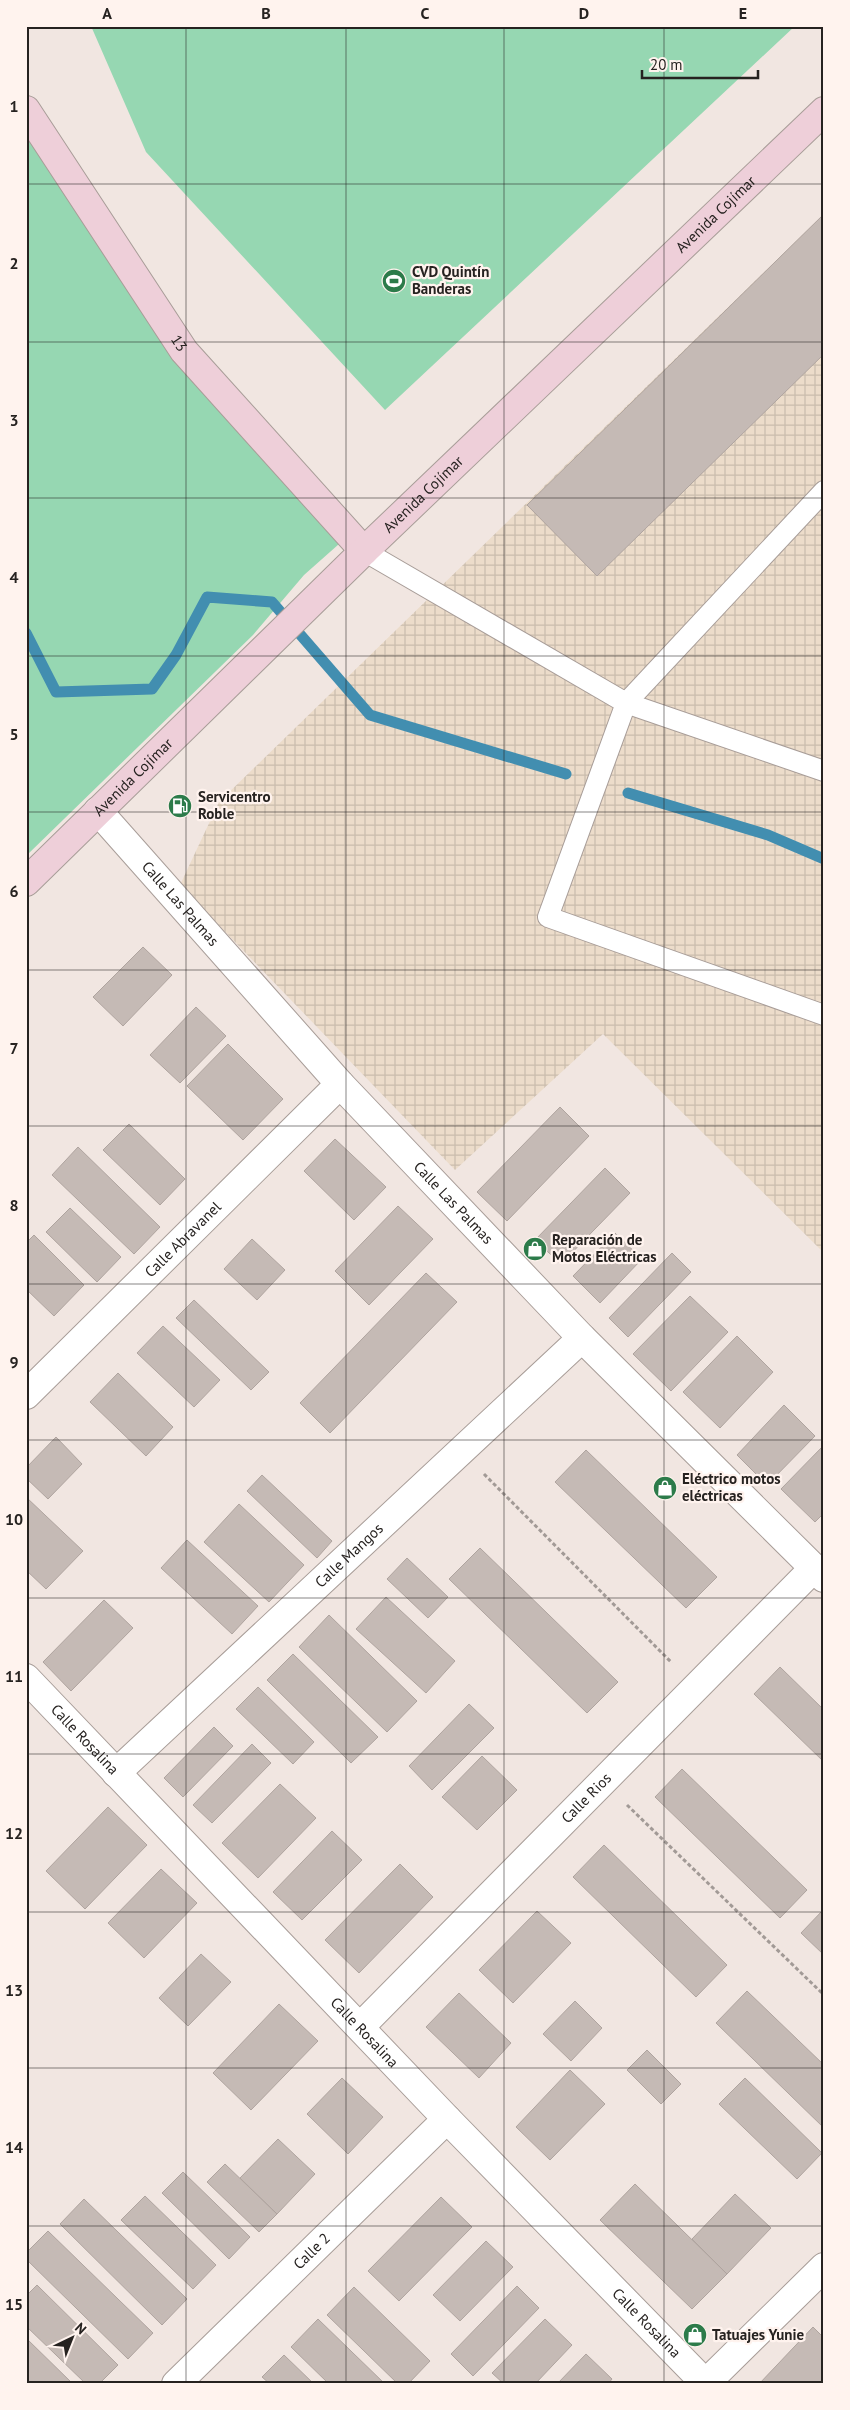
<svg xmlns="http://www.w3.org/2000/svg" width="850" height="2410" font-family="'PT Sans',sans-serif">
<style>
.industrial{fill:url(#industrial-grid)}
.green{fill:#96d7b2}
.lines{fill:none;stroke-linecap:round;stroke-linejoin:round}
.stream{stroke:#428eb0;stroke-width:11}
.building{fill:#c5bab5;stroke:#afa49f}
.lane-casing{stroke:#a89d98;stroke-width:22}
.street-casing{stroke:#a89d98;stroke-width:30}
.secondary-casing{stroke:#a89d98;stroke-width:30}
.path{stroke:#a29a96;stroke-width:3;stroke-dasharray:4 2.5;stroke-linecap:butt}
.lane{stroke:#fff;stroke-width:20}
.street{stroke:#fff;stroke-width:28}
.secondary{stroke:#eecfd9;stroke-width:28}
.grid{fill:none;stroke:#262220;stroke-width:1;stroke-opacity:0.55}
.labels{text-anchor:middle;stroke-width:4.5;stroke-linejoin:round;paint-order:stroke}
.street-label{font-size:15px;fill:#262220;stroke:#fff3ee}
.poi-label{font-size:15px;font-weight:bold;fill:#262220;stroke:#fff3ee;text-anchor:start}
.neatline{fill:none;stroke:#262220;stroke-width:2}
.grid-label{font-size:16px;text-anchor:middle;font-weight:bold;fill:#262220}
</style>
<defs>
<pattern id="industrial-grid" width="8" height="8" patternUnits="userSpaceOnUse" patternTransform="scale(1.25)"><rect width="8" height="8" fill="#ecdcca"/><path d="M0 4h8M4 0v8" fill="none" stroke="#cabcad"/></pattern>
</defs>
<rect width="100%" height="100%" fill="#f1e6e1"/>
<path class="industrial" d="M824,214V1253L603,1034L455,1170L180,885L219,802Z"/>
<path class="green" d="M91,26H795L385,410L146,152Z
M26,110L184,351L339,544L304,575L253,635L26,856Z"/>
<g class="lines">
<path class="stream" d="M26,633L56,692L152,689L176,655L207,597L272,602L370,715L566,774
M628,793L768,835L824,859"/>
</g>
<path class="building" d="M824,214V354L597,576L527,505Z
M143,947L172,975L123,1026L93,997Z
M196,1007L226,1036L180,1083L150,1055Z
M228,1044L283,1099L243,1140L187,1086Z
M560,1107L589,1136L507,1221L477,1192Z
M129,1124L185,1179L160,1205L103,1150Z
M335,1139L386,1187L354,1220L304,1171Z
M78,1147L160,1227L134,1254L52,1175Z
M605,1168L630,1193L561,1264L535,1240Z
M398,1206L433,1239L369,1305L335,1271Z
M70,1208L121,1257L97,1282L46,1232Z
M615,1233L642,1259L600,1303L573,1276Z
M34,1235L84,1285L54,1316L26,1289V1243Z
M252,1239L285,1270L257,1300L224,1269Z
M672,1253L691,1272L628,1337L609,1318Z
M426,1273L457,1302L330,1433L300,1403Z
M690,1296L728,1332L671,1391L633,1354Z
M194,1300L269,1372L251,1390L176,1318Z
M163,1326L220,1380L194,1407L137,1353Z
M737,1336L773,1372L720,1428L683,1392Z
M118,1373L173,1427L146,1456L90,1402Z
M784,1405L815,1436L767,1485L737,1455Z
M56,1437L82,1464L48,1499L26,1478V1468Z
M824,1445V1513L815,1522L781,1489Z
M586,1450L717,1577L686,1608L555,1482Z
M262,1475L332,1541L317,1558L247,1491Z
M26,1497L83,1551L46,1589L26,1570Z
M239,1504L304,1565L269,1602L204,1542Z
M187,1540L258,1606L232,1634L161,1568Z
M480,1548L618,1682L587,1713L449,1579Z
M407,1558L448,1597L428,1618L387,1579Z
M386,1597L455,1661L426,1693L356,1629Z
M104,1600L133,1628L71,1691L43,1662Z
M329,1615L417,1701L387,1732L299,1647Z
M293,1654L378,1737L351,1763L267,1680Z
M780,1667L824,1710V1762L754,1694Z
M258,1687L314,1742L293,1764L236,1709Z
M469,1704L494,1728L432,1790L409,1766Z
M214,1727L233,1746L183,1797L164,1778Z
M252,1744L271,1763L212,1823L193,1805Z
M482,1756L517,1790L477,1830L442,1797Z
M682,1769L807,1890L780,1918L655,1797Z
M280,1784L316,1818L258,1878L222,1843Z
M108,1807L147,1845L85,1909L46,1871Z
M332,1831L362,1860L302,1920L273,1892Z
M604,1845L727,1965L696,1997L573,1877Z
M400,1864L433,1897L359,1973L325,1940Z
M161,1869L197,1903L144,1958L108,1923Z
M824,1909V1955L801,1933Z
M537,1911L571,1943L513,2003L479,1970Z
M201,1954L231,1982L188,2026L159,1998Z
M747,1991L824,2065V2128L716,2023Z
M459,1993L511,2043L479,2078L426,2027Z
M575,2001L602,2028L571,2061L543,2034Z
M279,2004L318,2041L251,2110L213,2073Z
M647,2050L681,2084L661,2104L627,2070Z
M570,2070L605,2104L550,2160L516,2127Z
M342,2078L383,2117L348,2154L307,2114Z
M745,2078L822,2153L797,2179L719,2104Z
M278,2139L315,2174L277,2214L240,2178Z
M225,2164L277,2214L259,2232L207,2182Z
M183,2172L250,2237L229,2259L162,2193Z
M635,2184L727,2274L692,2309L600,2220Z
M735,2194L771,2228L727,2274L692,2239Z
M145,2196L216,2265L193,2289L121,2220Z
M441,2197L472,2227L399,2301L368,2271Z
M84,2199L187,2299L162,2325L60,2224Z
M48,2231L153,2333L128,2359L26,2259V2253Z
M486,2241L513,2267L460,2321L433,2295Z
M37,2285L118,2365L99,2384H86L26,2326V2296Z
M517,2286L539,2308L473,2376L451,2354Z
M354,2287L430,2361L408,2384H398L327,2315Z
M318,2319L385,2384H329L291,2347Z
M545,2319L572,2345L535,2384H504L492,2373Z
M813,2327L824,2338V2384H759Z
M26,2338L73,2384H26Z
M586,2354L612,2379L608,2384H557Z
M284,2355L314,2384H270L262,2377Z"/>
<g class="lines">
<g class="lane-casing">
<path id="lane" d="M824,491L626,703L824,771
M364,551L626,703L548,917L824,1015"/>
</g>
<g class="street-casing">
<g id="street">
<path id="s1" d="M98,811L340,1084L582,1338L824,1578"/>
<path id="s2" d="M26,1395L340,1084"/>
<path id="s3" d="M26,1678L447,2119L706,2384"/>
<path id="s4" d="M116,1773L582,1338"/>
<path id="s5" d="M360,2027L814,1568"/>
<path id="s6" d="M176,2384L447,2119"/>
<path d="M705,2384L824,2267"/>
</g>
</g>
<g class="secondary-casing">
<g id="secondary">
<path id="s7" d="M26,110L184,351L364,551"/>
<path id="s8" d="M26,882L364,551L824,111"/>
</g>
</g>
<path class="path" d="M484,1474L672,1663
M627,1805L824,1995"/>
<use href="#lane" class="lane"/>
<use href="#street" class="street"/>
<use href="#secondary" class="secondary"/>
</g>
<path class="grid" d="M186,26V2384M346,26V2384M504,26V2384M664,26V2384M26,184H824M26,342H824M26,498H824M26,656H824M26,812H824M26,970H824M26,1126H824M26,1284H824M26,1440H824M26,1598H824M26,1754H824M26,1912H824M26,2068H824M26,2226H824"/>
<defs>
<g id="stadium-disc" transform="scale(1.25)"><circle r="9.5" fill="#2c7b4a" stroke="#fff3ee"/><path d="M0-5a6.5 5 0 1 0 0 10a6.5 5 0 1 0 0-10ZM-3.5-1.8h7v3.6h-7Z" fill="#fff"/></g>
<g id="fuel-disc" transform="scale(1.25)"><circle r="9.5" fill="#2c7b4a" stroke="#fff3ee"/><path d="M-5.5-6h7V0h2V4h1.3V-2.5L3-4.5l.8-.8L6-3V5H2.5V1h-1V6h-7ZM-4.2-4.7v3.2H.2V-4.7Z" fill="#fff"/></g>
<g id="shop-disc" transform="scale(1.25)"><circle r="9.5" fill="#2c7b4a" stroke="#fff3ee"/><path d="M-5-2.5h2.3a2.7 3.5 0 0 1 5.4 0H5L5.5 6h-11ZM-1.5-2.5h3a1.5 2.3 0 0 0-3 0Z" fill="#fff"/></g>
</defs>
<g fill-rule="evenodd">
<use href="#stadium-disc" x="394" y="281"/>
<use href="#fuel-disc" x="180" y="806"/>
<use href="#shop-disc" x="535" y="1249"/>
<use href="#shop-disc" x="665" y="1488"/>
<use href="#shop-disc" x="695" y="2335"/>
</g>
<g class="labels">
<g class="street-label">
<text dy="5" stroke="none"><textPath href="#s8" startOffset="960">Avenida Cojímar</textPath></text>
<text dy="5" stroke="none"><textPath href="#s7" startOffset="279">13</textPath></text>
<text dy="5" stroke="none"><textPath href="#s8" startOffset="555">Avenida Cojímar</textPath></text>
<text dy="5" stroke="none"><textPath href="#s8" startOffset="150">Avenida Cojímar</textPath></text>
<text dy="5" stroke="none"><textPath href="#s1" startOffset="124">Calle Las Palmas</textPath></text>
<text dy="5" stroke="none"><textPath href="#s1" startOffset="529">Calle Las Palmas</textPath></text>
<text dy="5" stroke="none"><textPath href="#s2" startOffset="221">Calle Abravanel</textPath></text>
<text dy="5" stroke="none"><textPath href="#s4" startOffset="319">Calle Mangos</textPath></text>
<text dy="5" stroke="none"><textPath href="#s3" startOffset="85">Calle Rosalina</textPath></text>
<text dy="5" stroke="none"><textPath href="#s5" startOffset="322">Calle Rios</textPath></text>
<text dy="5" stroke="none"><textPath href="#s3" startOffset="490">Calle Rosalina</textPath></text>
<text dy="5" stroke="none"><textPath href="#s6" startOffset="190">Calle 2</textPath></text>
<text dy="5" stroke="none"><textPath href="#s3" startOffset="895">Calle Rosalina</textPath></text>
</g>
<g class="poi-label">
<text x="412" y="277">CVD Quintín<tspan x="412" dy="17">Banderas</tspan></text>
<text x="198" y="802">Servicentro<tspan x="198" dy="17">Roble</tspan></text>
<text x="552" y="1245">Reparación de<tspan x="552" dy="17">Motos Eléctricas</tspan></text>
<text x="682" y="1484">Eléctrico motos<tspan x="682" dy="17">eléctricas</tspan></text>
<text x="712" y="2340">Tatuajes Yunie</text>
</g>
</g>
<rect width="850" height="2410" fill="none" stroke="#fff3ee" stroke-width="55"/>
<g transform="translate(72 2338) rotate(43)" stroke="#fff3ee" stroke-width="4" paint-order="stroke">
<path d="M0-4L9 19L0 12L-9 19Z" fill="#262220"/>
<text y="-8" font-size="14" font-weight="bold" text-anchor="middle" fill="#262220">N</text>
</g>
<path d="M642 70v8h116v-8" fill="none" stroke="#262220" stroke-width="2.5"/>
<text x="650" y="70" font-size="15" fill="#262220" stroke="#fff3ee" stroke-width="4" paint-order="stroke">20 m</text>
<rect x="28" y="28" width="794" height="2354" class="neatline"/>
<g class="grid-label">
<text x="107" y="19">A</text>
<text x="266" y="19">B</text>
<text x="425" y="19">C</text>
<text x="584" y="19">D</text>
<text x="743" y="19">E</text>
<text x="14" y="112">1</text>
<text x="14" y="269">2</text>
<text x="14" y="426">3</text>
<text x="14" y="583">4</text>
<text x="14" y="740">5</text>
<text x="14" y="897">6</text>
<text x="14" y="1054">7</text>
<text x="14" y="1211">8</text>
<text x="14" y="1368">9</text>
<text x="14" y="1525">10</text>
<text x="14" y="1682">11</text>
<text x="14" y="1839">12</text>
<text x="14" y="1996">13</text>
<text x="14" y="2153">14</text>
<text x="14" y="2310">15</text>
</g>
</svg>
